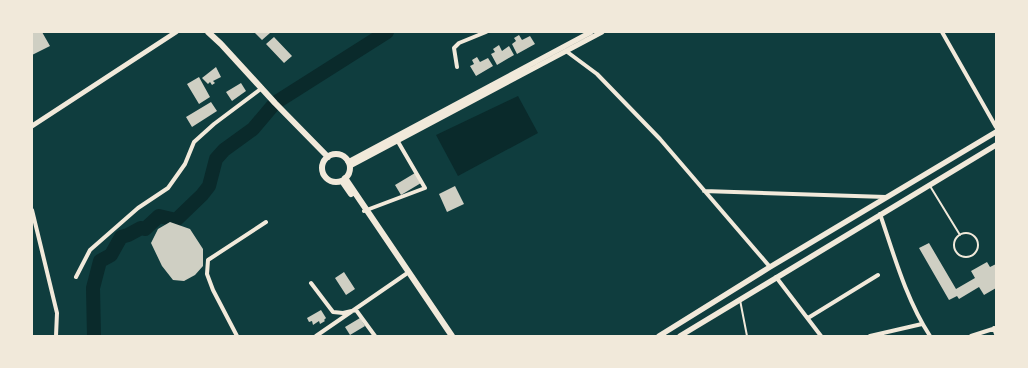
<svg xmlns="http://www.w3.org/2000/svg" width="1028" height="368" font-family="Roboto,sans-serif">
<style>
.water{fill:#0a2a2b}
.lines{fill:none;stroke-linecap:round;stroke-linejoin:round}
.river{stroke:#0a2a2b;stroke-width:14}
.building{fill:#cfcfc3}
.service{stroke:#f1e9da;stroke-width:2}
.minor{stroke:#f1e9da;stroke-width:4}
.tertiary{stroke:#f1e9da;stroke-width:5}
.secondary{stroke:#f1e9da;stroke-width:5.5}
.primary{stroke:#f1e9da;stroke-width:6}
</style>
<rect width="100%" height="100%" fill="#0f3d3e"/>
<path class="water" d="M518,96L538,133L458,176L436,135Z"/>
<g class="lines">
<path class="river" d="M94,336L93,288L100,261L111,255L121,237L128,235L141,228L145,229L159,216L176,220L202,195L209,186L216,159L224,150L253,129L275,103L387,32"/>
</g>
<path class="building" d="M32,32H42L50,46L32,55Z
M254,32H268L270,33L262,40Z
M519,35L522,40L530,36L535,44L517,54L512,44L516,41L514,38Z
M274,37L292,56L284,63L266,44Z
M499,45L502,51L509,46L514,55L497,65L491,54L495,52L493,49Z
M477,57L480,62L488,58L493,66L476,76L470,66L474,64L472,60Z
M216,67L221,77L213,81L215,83L212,85L210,82L208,84L202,78Z
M199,77L210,97L199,104L187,84Z
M241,83L246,91L232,101L226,92Z
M211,102L217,111L192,127L186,117Z
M415,173L421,183L401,195L395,185Z
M455,186L464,204L447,212L439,194Z
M170,222L190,229L203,249V266L195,275L184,281L173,280L162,266L151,243L158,229Z
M929,243L956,289L975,278L971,271L987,262L990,267L996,264V288L984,295L979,287L959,299L957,296L949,300L919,248Z
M344,272L355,289L346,295L335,278Z
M321,310L326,318L324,320L325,321L320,324L319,321L313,325L312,321L309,322L307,318Z
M360,318L365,326L350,335L345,327Z"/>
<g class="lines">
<path class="service" d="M930,186L960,235
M954 245a12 12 0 1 1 24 0a12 12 0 1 1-24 0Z
M740,300L747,336"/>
<path class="minor" d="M942,32L996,127
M566,51L597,74L660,139L770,267
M457,67L454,48L459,43L486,32
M704,191L886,197
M32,210L57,313L56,336
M364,211L425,188L397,140
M880,214C894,255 906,299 930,336
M76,277L90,250L138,208L168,188L185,164L194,142L214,124L262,88
M776,277L821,336
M311,283L333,312L343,313L356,310L375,336
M808,318L878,275
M994,328L996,334
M237,336L213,290L207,274L208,260L266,222
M316,336L406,274
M870,336L922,324
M971,336L996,328"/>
<path class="tertiary" d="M32,126L176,32
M348,162L591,32
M350,166L602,32"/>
<path class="secondary" d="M659,336L770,267L996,132
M680,336L996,145"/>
<path class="primary" d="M208,32L221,44L275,103L328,157
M322 168a14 14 0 1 1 28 0a14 14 0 1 1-28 0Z
M345,178L452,336
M342,181L351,194"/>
</g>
<rect width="1028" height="368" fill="none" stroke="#f1e9da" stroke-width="66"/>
</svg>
